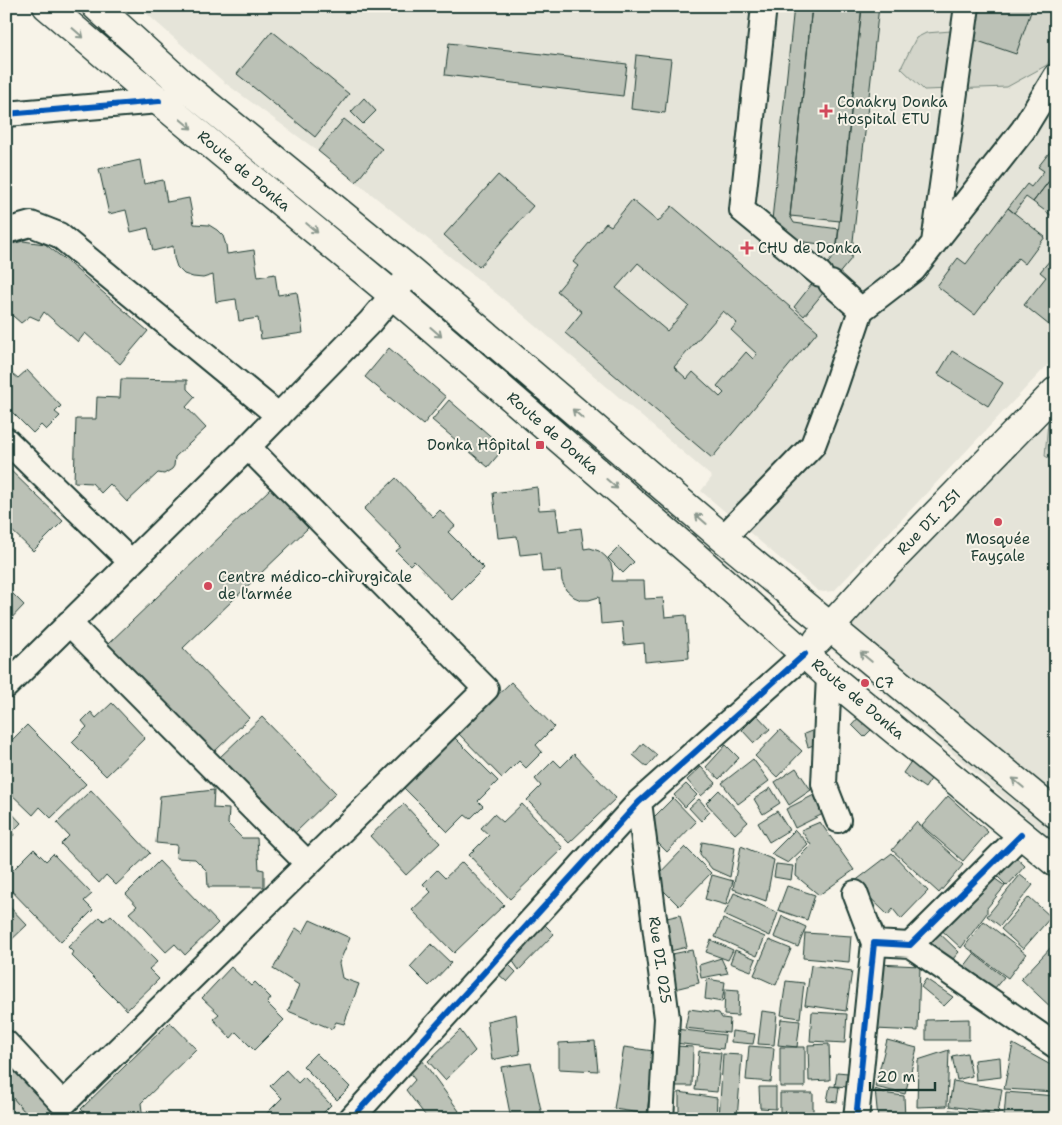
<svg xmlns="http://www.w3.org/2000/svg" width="1062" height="1125" font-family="'Shantell Sans',sans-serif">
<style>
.built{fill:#e5e4d9}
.green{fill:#d3d5ca;stroke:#79897f}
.building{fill:#bbc1b6;stroke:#1f3d34;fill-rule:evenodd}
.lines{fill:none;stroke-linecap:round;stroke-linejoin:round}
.minor-casing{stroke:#1f3d34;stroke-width:28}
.major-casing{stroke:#1f3d34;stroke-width:31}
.minor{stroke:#f7f3e8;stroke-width:24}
.major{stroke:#f7f3e8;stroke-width:28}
.cycleway-casing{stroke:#f7f3e8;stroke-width:9}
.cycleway{stroke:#0057b8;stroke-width:6}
.oneway{stroke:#8b988e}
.poi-dot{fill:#d1495b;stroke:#f7f3e8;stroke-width:2}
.labels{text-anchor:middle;stroke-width:4;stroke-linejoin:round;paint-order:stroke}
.poi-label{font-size:15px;fill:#1f3d34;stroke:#f7f3e8;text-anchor:start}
.street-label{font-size:15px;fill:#1f3d34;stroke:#f7f3e8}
</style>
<rect width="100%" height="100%" fill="#f7f3e8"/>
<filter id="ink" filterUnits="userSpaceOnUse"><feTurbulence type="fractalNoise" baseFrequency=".02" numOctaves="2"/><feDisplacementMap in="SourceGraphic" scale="10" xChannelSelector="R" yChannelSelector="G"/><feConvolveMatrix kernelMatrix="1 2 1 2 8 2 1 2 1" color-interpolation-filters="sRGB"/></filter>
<g filter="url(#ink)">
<path class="built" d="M138,6H1056V356L834,591L824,592L818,591L701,491L712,477L522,314L311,146L225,83Z
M1035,420L1056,434V843L844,659L823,644Z"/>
<path class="green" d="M963,6H1056V48L1047,65L1007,87L924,90L901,68L916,38L926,33L951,31L960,27Z
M1056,383V462L1045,456L1051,388Z
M6,1053L66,1119H6Z"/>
<path class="building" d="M794,6H812L790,216L794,223L839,229L837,246L788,240L772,220Z
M812,6H862L840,221L790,216Z
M862,6H879L851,259L804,316L794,307L836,253Z
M977,6H1033L1016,54L966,37Z
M272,31L349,94L315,137L237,74Z
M449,43L627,64L623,96L445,75Z
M636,55L671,59L665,113L631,109Z
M364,98L376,111L363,124L351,112Z
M344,119L382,149L356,182L318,151Z
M1056,144V156L1050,164L1056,169V172L1033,202L1026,197L1014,213L1008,208L1027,184L1031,187L1044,171L1038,167Z
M140,160L144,184L163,180L167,202L189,198L194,224L209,225L217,230L223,236L226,245L227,254L254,250L258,277L275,274L278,295L297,292L303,333L261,339L258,318L239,321L236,299L216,302L213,275L203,278L193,277L184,274L177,267L174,258L173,246L153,251L148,228L131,232L126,210L109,214L99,169Z
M1056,172V219L1033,202Z
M498,175L533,206L479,267L444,235Z
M632,200L658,222L672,206L818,331L712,458L565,333L582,312L557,291L578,266L573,262L606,223L611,226ZM638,263L689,306L667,331L616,288ZM723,311L737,323L731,330L757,354L753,359L746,352L717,386L724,393L720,397L693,372L687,379L674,367Z
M1008,208L1045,237L1025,264L1018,258L975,315L937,286L958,258L966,264Z
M23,241L45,244L63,258L148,331L120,364L85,333L78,342L44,312L39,320L30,316L21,323L6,310V249L12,244Z
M1056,253V327L1054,329L1024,305L1046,277L1040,272Z
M389,348L446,397L423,425L365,377Z
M952,351L1003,383L988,406L938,374Z
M27,370L61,406L55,412L60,416L46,430L41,425L33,433L6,406V381L13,374L18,378Z
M121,379L187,380V389L195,397L186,407L206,428L175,457L174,466L172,469L164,474L158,473L127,502L110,484L101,493L92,483L74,482L76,419H96L97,397L120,398Z
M449,400L504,448L488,467L432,420Z
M6,466L63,521L33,551L6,525Z
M396,478L433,517L440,510L455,526L448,532L484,568L452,600L414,561L410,565L396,551L401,547L364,509Z
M537,487L539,510L556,509L559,531L581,528L584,549L590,548L599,551L606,557L611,564L613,573L612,581H644L645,599L663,598L665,617L686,615L689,658L645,662L644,643L624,645L622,622L601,624L599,597L589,600H581L574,597L566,590L562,581L561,571L542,572L540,553L520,555L517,536L498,538L493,493Z
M271,488L308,528L183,648L249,718L212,754L108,644Z
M619,547L634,562L623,573L608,558Z
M6,587L24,605L6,624Z
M511,682L554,727L536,745L542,752L526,768L519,761L502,778L458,733Z
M112,703L145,738L106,776L72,742L87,727L82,721L91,712L96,718Z
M757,715L770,729L754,743L742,730Z
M861,715L874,727L864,737L852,725Z
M262,717L336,793L293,835L219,758Z
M27,725L86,784L51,818L40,807L33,815L6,789V746Z
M780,730L802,751L777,777L755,756Z
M814,730L819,743L808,747L804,734Z
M454,737L498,781L478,801L483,806L470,819L465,815L448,832L403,787Z
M643,743L657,755L647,767L633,755Z
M726,745L739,758L719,779L706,767Z
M574,754L616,798L569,843L527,800L541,786L535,779L554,760L561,767Z
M753,759L769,781L738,804L722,783Z
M912,760L933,776L925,788L903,773Z
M701,767L716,783L701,796L687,780Z
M796,768L811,790L789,805L775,782Z
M686,784L697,795L685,807L674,795Z
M771,788L780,803L763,814L754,799Z
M91,790L150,853L116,885L106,875L99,883L61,844L69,836L57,823Z
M214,790L213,808L229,809L228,824L242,838H257L259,869L264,870V887H208L207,871L195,859L176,858L177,845L156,843L160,796Z
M719,790L748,822L735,834L706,803Z
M814,795L823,814L795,828L786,809Z
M948,796L988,832L963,861L922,826Z
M673,798L696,822L667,852L643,828Z
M699,799L710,812L701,821L689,808Z
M404,804L440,843L406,875L370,836Z
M522,804L563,848L510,899L469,855L489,835L481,828L494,814L503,822Z
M6,807L21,823L12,832L14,835L6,843Z
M777,811L789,830L769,842L758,823Z
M820,822L854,870L819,895L796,876L797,859L811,845L801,830Z
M916,822L963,865L939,893L892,850Z
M795,830L808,844L788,863L771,854Z
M702,842L735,848L730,877L712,869L700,854Z
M741,846L774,860L766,901L733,889Z
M685,847L711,873L679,906L653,880Z
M34,849L46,861L53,854L92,894L84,901L93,910L61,942L6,885V877Z
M1008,850L1025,866L1007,886L990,869Z
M892,853L928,891L901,919L893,909L888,915L854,882Z
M159,861L218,923L185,955L175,944L166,952L129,913L137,906L126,894Z
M462,862L504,905L454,953L412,910L431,892L423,884L437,870L445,878Z
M776,864L793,866L791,880L774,877Z
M987,873L1005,886L987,908V913L961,948L936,925Z
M712,875L733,881L726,905L705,899Z
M1020,875L1033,885L1000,926L987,916Z
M787,886L815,895L807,920L778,910Z
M734,893L778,913L770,936L724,915Z
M1029,897L1051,917L1023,949L1001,929Z
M6,903L27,925L6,945Z
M111,915L157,962L149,969L159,979L127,1010L118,1000L117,1001L71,955L73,952L68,947L100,917L104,921Z
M680,915L687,947L666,952L658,920Z
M782,916L806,927L798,947L774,937Z
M723,919L765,937L757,956L715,937Z
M310,920L350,938L339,963L342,978L359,984L344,1024L336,1022L332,1029L288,1011L299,985L273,969L296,928L303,933Z
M984,921L1026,954L1008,978L965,946Z
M542,922L554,934L519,970L510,957Z
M932,926L959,952L945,968L917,942Z
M805,933L851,936L849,962L803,958Z
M711,940L733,950L728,960L706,952Z
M769,940L791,949L776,985L754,975Z
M1056,942V1012L1021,979Z
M431,944L451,963L429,986L410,967Z
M692,950L699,983L675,989L667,955Z
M735,950L756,959L751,971L730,963Z
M974,954L1004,977L989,995L960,972Z
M721,958L728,973L701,978L699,965Z
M506,962L516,972L507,982L495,971Z
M877,964L920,966L918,1031L875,1029Z
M811,965L852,971L846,1011L805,1005Z
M231,967L251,986L255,982L271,998L267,1003L284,1020L254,1050L236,1032L231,1038L213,1019L219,1014L202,998Z
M707,979L725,982L722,1002L705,999Z
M926,979L953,997L944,1006L921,987Z
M786,981L804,983L800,1018L781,1015Z
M725,989L739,990L738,1016L724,1015Z
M689,1009L719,1013L722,1018L730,1019L729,1033L685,1028Z
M762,1011L777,1013L774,1045L758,1044Z
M812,1012L847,1014L845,1043L810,1041Z
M516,1014L520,1054L492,1060L487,1021Z
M781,1019L800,1021L797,1047L778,1045Z
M969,1019V1040H926V1020Z
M170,1022L196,1049L141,1103L143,1119H91L81,1109Z
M676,1029L725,1035L723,1049L675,1043Z
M460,1030L475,1051L445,1080L428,1061Z
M732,1031L755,1034L753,1044L731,1042Z
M887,1040L917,1048L905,1094L875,1087Z
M595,1041L598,1071L559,1069V1043Z
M829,1044L830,1080L809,1081L808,1045Z
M1013,1044L1056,1068V1092L1004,1089Z
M675,1046L693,1047L692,1086H674Z
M749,1046L774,1048L771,1082L746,1080Z
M624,1047L654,1051L647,1114L614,1109Z
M780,1047H805V1087H780Z
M949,1050L947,1106L917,1107L918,1060Z
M699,1051L721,1053L717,1092L695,1090Z
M6,1052L65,1119H31L6,1090Z
M316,1053L350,1087L337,1100L303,1066Z
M417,1053L459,1111L451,1119H428L406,1090L415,1080L405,1067Z
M967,1053L972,1076L957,1080L952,1056Z
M723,1054L742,1055L737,1119H719Z
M1000,1057L1001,1077L976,1080L974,1060Z
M531,1063L542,1115L527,1119H511L501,1067Z
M286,1070L298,1083L304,1077L331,1105L317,1119H261L282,1098L270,1086Z
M837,1072L848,1073L847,1087L835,1086Z
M953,1081L1002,1089L998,1113L949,1106Z
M830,1086L839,1087L837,1102L827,1101Z
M759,1087H776V1109L760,1108Z
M875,1089L889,1094L904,1096L905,1119H878Z
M679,1092L717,1098L716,1119H679Z
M1006,1092L1056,1096V1119L1004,1118Z
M780,1093H813V1117H780Z
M949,1110L994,1115L993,1119H948Z
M739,1112H775V1119H739Z"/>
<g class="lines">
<g class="minor-casing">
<path id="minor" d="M764,6L742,210L820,274
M6,114L159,101
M6,231L31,224L59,235L279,416
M934,243L967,6
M831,283L861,310
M6,440L131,562
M723,538L813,445L835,387L861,310L913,270L1023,130L1056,76
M69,623L308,864
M829,676L824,784L838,820
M6,686L248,447L370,322L412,272
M639,802L667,1018L661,1119
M855,893L874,943L856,1119
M874,943L910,945L1021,835
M910,945L1056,1046
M6,1043L63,1104L486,689L248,447
M351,1119L639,802L805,654"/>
</g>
<g class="major-casing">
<path id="major" d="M47,6L159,101L393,295L696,557L829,676L1056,863
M96,6L181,83L412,272L723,538L1056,814
M818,640L882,570L1056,391"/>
</g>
<use href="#minor" class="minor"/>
<use href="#major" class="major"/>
<g class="cycleway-casing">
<path id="cycleway" d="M6,114L159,101
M351,1119L639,802L805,654
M856,1119L874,943L910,945L1021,835"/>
</g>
<use href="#cycleway" class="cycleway"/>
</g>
<defs><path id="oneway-shaft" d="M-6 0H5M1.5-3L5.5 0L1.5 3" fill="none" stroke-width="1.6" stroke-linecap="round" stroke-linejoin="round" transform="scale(1.25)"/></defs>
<g class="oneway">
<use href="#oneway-shaft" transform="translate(78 33) rotate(41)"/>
<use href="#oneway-shaft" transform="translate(186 124) rotate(40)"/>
<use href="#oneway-shaft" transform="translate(312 228) rotate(40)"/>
<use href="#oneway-shaft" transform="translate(436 332) rotate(41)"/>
<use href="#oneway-shaft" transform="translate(578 414) rotate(-139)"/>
<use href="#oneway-shaft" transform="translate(612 484) rotate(41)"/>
<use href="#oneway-shaft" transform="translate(701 519) rotate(-139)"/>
<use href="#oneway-shaft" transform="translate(866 657) rotate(-140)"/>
<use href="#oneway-shaft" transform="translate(1018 783) rotate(-140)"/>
</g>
</g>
<g class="poi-dot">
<path d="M823.5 103.5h5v5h5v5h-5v5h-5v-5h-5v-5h5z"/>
<path d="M744.5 240.5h5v5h5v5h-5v5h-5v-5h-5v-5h5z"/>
<rect x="535" y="440" width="10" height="10" rx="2.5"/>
<circle cx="998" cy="522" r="5"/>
<circle cx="208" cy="586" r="5"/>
<circle cx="865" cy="683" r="5"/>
</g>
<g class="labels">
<g class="poi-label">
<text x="837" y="107">Conakry Donka<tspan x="837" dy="17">Hospital ETU</tspan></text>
<text x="758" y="253">CHU de Donka</text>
<text x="530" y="450" text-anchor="end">Donka Hôpital</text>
<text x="998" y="544" text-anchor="middle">Mosquée<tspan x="998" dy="17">Fayçale</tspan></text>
<text x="218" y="582">Centre médico-chirurgicale<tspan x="218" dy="17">de l'armée</tspan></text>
<text x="875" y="688">C7</text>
</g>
<g class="street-label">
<text transform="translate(244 171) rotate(40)" y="5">Route de Donka</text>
<text transform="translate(553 433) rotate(41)" y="5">Route de Donka</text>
<text transform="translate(929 522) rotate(-46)" y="5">Rue DI. 251</text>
<text transform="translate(858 699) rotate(40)" y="5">Route de Donka</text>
<text transform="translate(660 960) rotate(82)" y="5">Rue DI. 025</text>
</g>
</g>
<rect width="1062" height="1125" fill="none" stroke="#f7f3e8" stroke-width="25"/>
<rect x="12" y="12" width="1037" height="1100" fill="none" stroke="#1f3d34" stroke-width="2" filter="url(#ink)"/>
<path d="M870 1082v8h65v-8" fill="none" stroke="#1f3d34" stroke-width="2.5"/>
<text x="877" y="1082" font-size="15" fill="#1f3d34" stroke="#f7f3e8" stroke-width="4" paint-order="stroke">20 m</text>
</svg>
